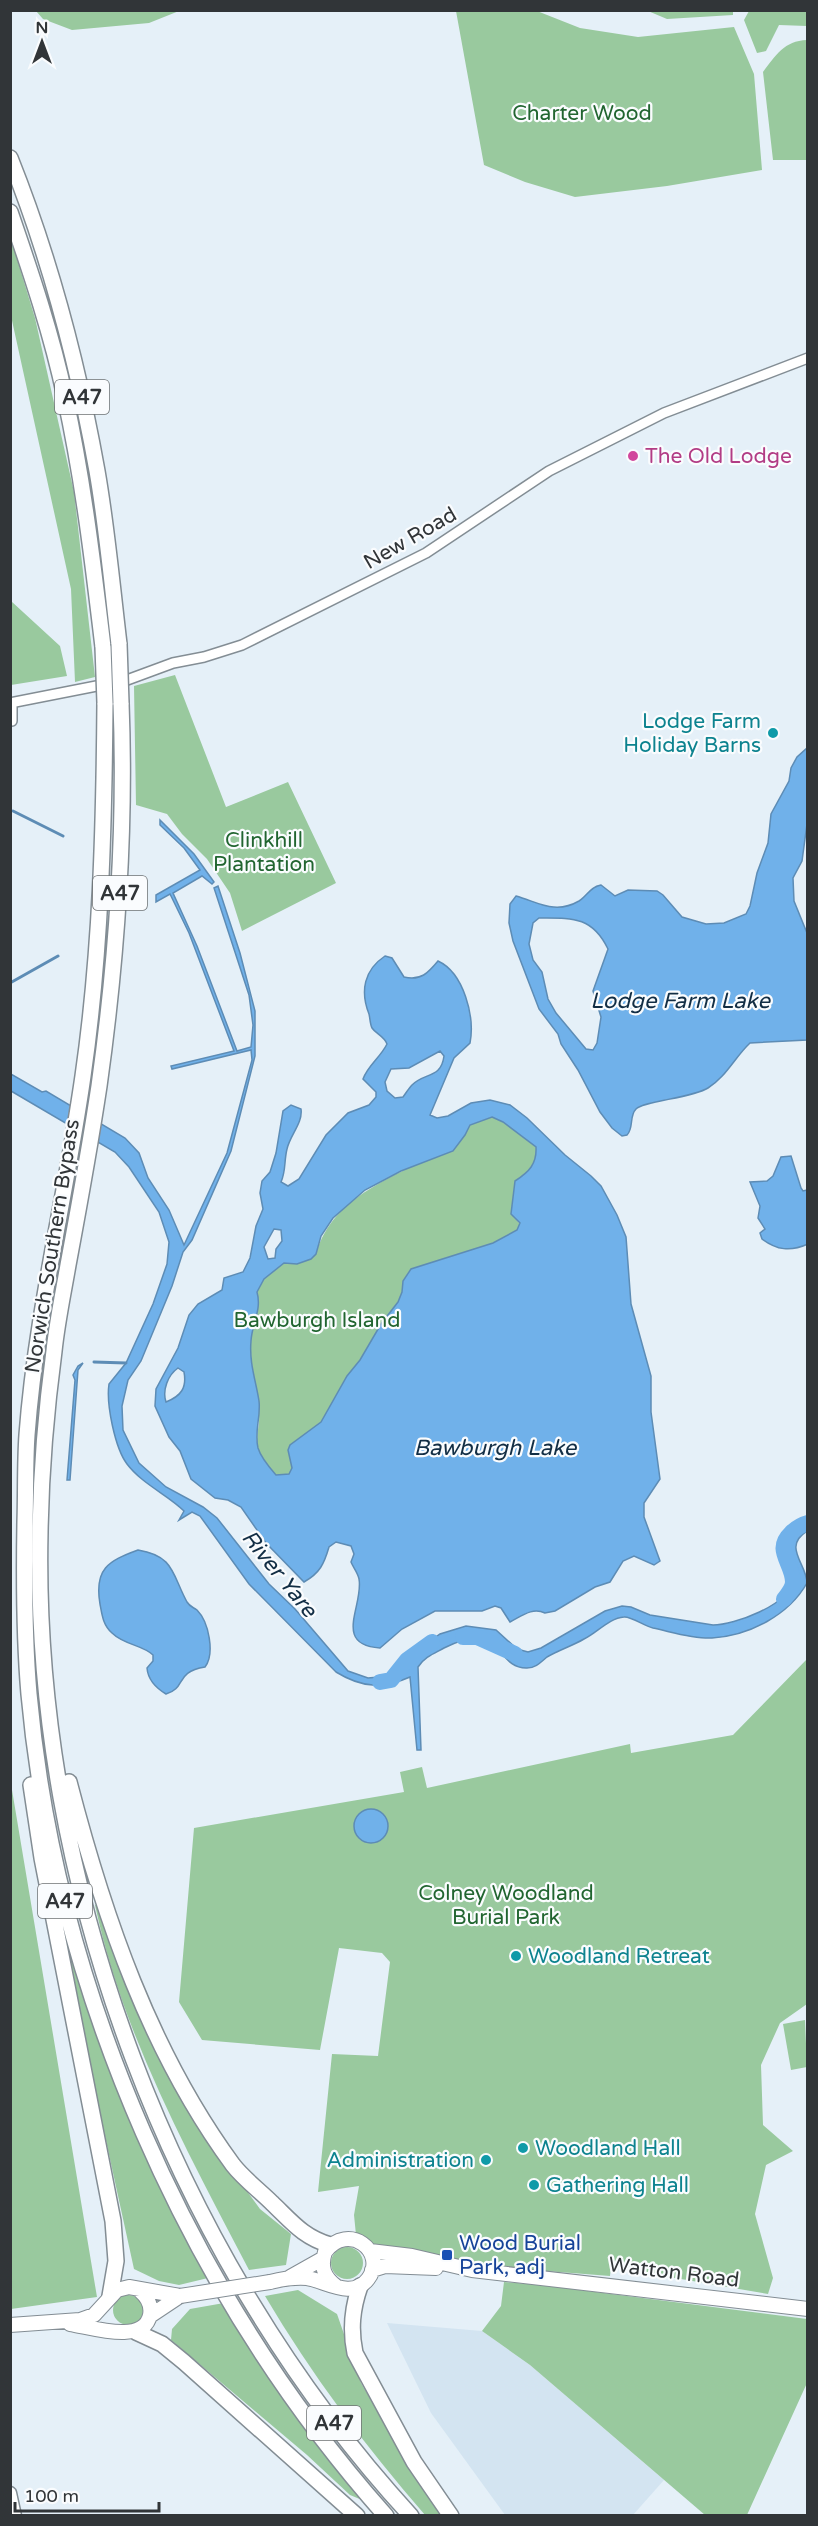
<svg xmlns="http://www.w3.org/2000/svg" width="818" height="2526" font-family="'Varela Round',sans-serif">
<style>
.built{fill:#d3e4f1}
.green{fill:#99c99e}
.water{fill:#70b1ea;stroke:#5d8cb5;stroke-width:1.5;fill-rule:evenodd}
.lines{fill:none;stroke-linecap:round;stroke-linejoin:round}
.stream{stroke:#5d8cb5;stroke-width:3}
.river{stroke:#70b1ea;stroke-width:16}
.minor-casing{stroke:#838d94;stroke-width:12}
.tertiary-casing{stroke:#838d94;stroke-width:15}
.secondary-casing{stroke:#838d94;stroke-width:16}
.trunk-casing{stroke:#838d94;stroke-width:18}
.minor{stroke:#fff;stroke-width:9}
.tertiary{stroke:#fff;stroke-width:12}
.secondary{stroke:#fff;stroke-width:14}
.trunk{stroke:#fff;stroke-width:15}
.secondary-bridge-casing{stroke:#838d94;stroke-width:16;stroke-linecap:butt}
.trunk-bridge-casing{stroke:#838d94;stroke-width:18;stroke-linecap:butt}
.secondary-bridge{stroke:#fff;stroke-width:14}
.trunk-bridge{stroke:#fff;stroke-width:15}
.hotel-dot{fill:#d1479c;stroke:#fafcfe;stroke-width:2}
.culture-dot{fill:#0f9aa8;stroke:#fafcfe;stroke-width:2}
.transit-dot{fill:#1a4fb4;stroke:#fafcfe;stroke-width:2}
.labels{text-anchor:middle;stroke-width:4.5;stroke-linejoin:round;paint-order:stroke}
.shield{fill:#fafcfe;stroke:#6d7173;stroke-width:1.5}
.shield-label{font-size:20px;font-weight:bold;fill:#313538}
.park-label{font-size:21px;fill:#216530;stroke:#fafcfe}
.hotel-label{font-size:21px;fill:#b23c85;stroke:#fafcfe;text-anchor:start}
.street-label{font-size:21px;fill:#313538;stroke:#fafcfe}
.culture-label{font-size:21px;fill:#0d838f;stroke:#fafcfe;text-anchor:start}
.transit-label{font-size:21px;fill:#164399;stroke:#fafcfe;text-anchor:start}
.water-label{font-size:22px;font-style:italic;fill:#122e45;stroke:#fafcfe}
</style>
<rect width="100%" height="100%" fill="#e5f0f8"/>
<path class="built" d="M387,2323L482,2331L530,2365L664,2480L633,2515H505L431,2413Z"/>
<path class="green" d="M733,10V15L667,19L648,11Z
M36,11H179L149,23L72,30L43,19Z
M456,11H537L580,28L638,37L734,27L754,74L762,170L667,186L575,197L525,182L484,165Z
M749,11H807V26L779,25L766,51L757,53L744,20Z
M807,40V160H773L763,72C776,55 784,41 807,40Z
M11,239L35,318L74,492L95,677L75,682L71,589L11,316Z
M11,601L60,646L67,676L11,685Z
M175,675L226,807L288,782L336,883L242,931L230,893L207,859L182,834L167,814L136,805L134,686Z
M492,1117L503,1122L536,1147C537,1164 529,1172 515,1181L511,1214L520,1224L517,1230L493,1243L411,1269L403,1281L402,1292L398,1302L381,1324L360,1360L347,1376L321,1422L290,1445L288,1450L293,1468L289,1475H276C269,1467 261,1458 258,1448C255,1436 260,1427 259,1416C259,1391 249,1367 251,1341C252,1323 262,1310 257,1292L264,1279L284,1263L297,1264L316,1254C334,1193 395,1179 443,1149C455,1142 464,1137 470,1125Z
M807,1659V2004L780,2023L761,2065L763,2125L793,2151L766,2165L755,2214L773,2278L768,2294L611,2267L610,2276L471,2265L368,2243L356,2235L354,2215L359,2186L318,2192L332,2054L378,2056L390,1962L382,1953L339,1948L320,2050L202,2040L179,2002L194,1828L404,1792L400,1772L422,1767L427,1788L630,1744L631,1753L733,1735Z
M11,1784L97,2297L11,2309H10Z
M49,1857L144,2151L208,2278L179,2285L159,2281L134,2269L79,2017Z
M98,1904L135,1999L185,2107L260,2209L291,2234L286,2265L249,2270C188,2153 123,2036 95,1905Z
M805,2020L807,2067L791,2070L783,2024Z
M331 2263a16 16 0 1 1 32 0a16 16 0 1 1-32 0Z
M504,2282L541,2285L807,2319V2383L747,2515H705L530,2365L482,2331L501,2306Z
M298,2290L337,2314L361,2383L412,2470L445,2515H425C366,2447 311,2374 265,2296Z
M113 2310a15 15 0 1 1 30 0a15 15 0 1 1-30 0Z
M224,2303L362,2500L350,2495L307,2455L171,2340L172,2329L190,2309Z"/>
<path class="water" d="M807,748V824L802,861L793,878L794,901L807,933V1040L750,1043C735,1057 726,1077 708,1088C692,1098 644,1101 636,1109C629,1116 634,1128 627,1135L622,1136L612,1128L600,1112L578,1070L561,1044L558,1034L539,1009L513,941L509,923L510,904L516,896C538,902 555,915 579,901C587,896 590,887 601,885L615,896L628,890L657,891L663,895L682,917L706,924L724,923L746,914L750,906L757,873L768,843L771,814L789,781L791,768L797,757ZM539,918C572,918 592,916 608,949L593,991L601,1017L597,1043L593,1050L586,1049L556,1013L548,999L542,972L533,960L529,944L533,923Z
M160,820L194,854L214,882L212,884L202,876L173,893L197,946L237,1051L251,1047L253,1025L249,995L214,888L218,886L240,953L255,1011V1056L231,1151L192,1240L183,1252L172,1286L141,1361L128,1380L122,1406L123,1430L139,1463L166,1487L203,1507L217,1518L269,1584L295,1609L348,1671L368,1678L390,1676L403,1667L419,1649L440,1634L466,1626L496,1630L517,1649L528,1652L541,1648L605,1611L622,1606L631,1607L650,1615L713,1625C734,1625 789,1605 793,1581C795,1568 784,1557 784,1544L798,1523L807,1519V1531C782,1547 807,1564 807,1583C789,1615 749,1636 712,1638C693,1639 672,1632 653,1628C645,1626 630,1616 624,1617C609,1618 597,1633 584,1639C572,1646 559,1650 547,1657C541,1662 536,1668 527,1668C494,1669 504,1617 444,1648C435,1653 424,1657 418,1667L421,1750H417L410,1677C383,1689 362,1688 336,1672L249,1584L200,1516L192,1512L179,1520L184,1511C168,1495 142,1484 127,1464C115,1448 106,1404 109,1384L126,1363L153,1304L167,1264L169,1242L159,1212L129,1167L115,1152L11,1091V1074L42,1092L46,1091L125,1138L139,1153L148,1178L169,1210L184,1245L227,1153L252,1060L251,1050L172,1069L171,1066L234,1051L189,933L170,894L156,902V895L200,870L184,848L160,825Z
M385,956L392,958L404,977C421,981 428,973 438,961C464,973 475,1017 470,1043L454,1058L430,1115L437,1118L448,1116L471,1103L490,1100L510,1105L527,1118L565,1155L591,1176L601,1186L617,1215L626,1237L631,1304L651,1376V1412L660,1479L644,1503V1517L660,1561L654,1565L634,1556L623,1561L610,1582L595,1587L555,1611L545,1613C532,1607 522,1616 510,1622L501,1608L495,1606L482,1611H435L402,1629L380,1648C332,1645 364,1605 359,1579C358,1573 353,1567 351,1562L354,1554L351,1546L336,1542L329,1547C324,1564 320,1573 304,1582L266,1543L241,1507L228,1500L215,1498L191,1479L180,1451L169,1437L155,1406L156,1389L178,1348L189,1315L198,1304L222,1290L224,1278L243,1272L250,1258L256,1226L263,1209L260,1193L262,1181L270,1172L276,1153L283,1111L291,1105L301,1109C303,1123 290,1135 287,1149C284,1161 286,1171 281,1182L288,1186L299,1179L326,1135L348,1113L369,1105L376,1097V1092L363,1079C368,1065 380,1058 387,1044C384,1036 376,1034 372,1028C370,1024 370,1018 369,1014C360,991 364,970 385,956ZM440,1051L444,1056C441,1079 425,1072 412,1085C409,1088 406,1093 403,1097L395,1098L387,1091L385,1082L391,1069L409,1068ZM492,1117L503,1122L536,1147C537,1164 529,1172 515,1181L511,1214L520,1223L517,1230L493,1243L411,1269L403,1281L402,1292L398,1302L381,1324L360,1360L347,1376L321,1422L290,1445L288,1450L292,1468L289,1474L276,1475C269,1467 261,1458 258,1448C254,1432 261,1417 259,1401C256,1381 249,1363 251,1341C252,1323 262,1310 257,1292L264,1279L284,1263L297,1264L311,1259L316,1254L321,1236L333,1218L365,1190L401,1171L453,1151L465,1135L470,1125ZM274,1229L281,1230L282,1241L276,1249L275,1258L268,1259L264,1247ZM178,1368L184,1372C187,1388 181,1396 166,1402C162,1390 168,1375 178,1368Z
M791,1156L801,1188L803,1191L807,1190L808,1244C790,1252 777,1250 762,1239L760,1233L765,1229L758,1218L760,1206L750,1182L767,1181L773,1176L781,1157Z
M83,1363L78,1370L70,1480H67L75,1380L73,1375L78,1366Z
M138,1550C175,1556 172,1575 187,1602C190,1607 193,1607 197,1610C209,1622 215,1654 205,1667C174,1672 187,1688 166,1694C156,1688 148,1680 147,1668L153,1661V1655C143,1645 124,1645 112,1633C103,1625 102,1615 100,1604C94,1569 108,1561 138,1550Z
M354 1826a17 17 0 1 1 34 0a17 17 0 1 1-34 0Z"/>
<g class="lines">
<path class="stream" d="M13,811L63,836
M10,983L58,956
M94,1362L126,1363"/>
<path class="river" d="M784,1599C788,1594 793,1588 793,1582C793,1563 773,1550 791,1533C796,1528 801,1525 808,1523
M463,1637H477L515,1654
M380,1682L391,1680L407,1660L432,1642"/>
<g class="minor-casing">
<path id="minor" d="M10,703L127,680L173,663L204,657L242,645L426,553L549,471L664,413L808,358
M12,703V721"/>
</g>
<g class="tertiary-casing">
<path id="tertiary" d="M10,2493L15,2516"/>
</g>
<g class="secondary-casing">
<path id="secondary" d="M370,2251L412,2256L472,2270L808,2309
M372,2270L385,2266L436,2268
M290,2277L322,2259
M270,2282C282,2279 294,2277 307,2278C326,2281 352,2300 368,2279C388,2252 348,2221 325,2252C320,2267 324,2277 336,2286
M150,2316L180,2296
M70,2324C91,2327 144,2345 150,2315C152,2305 147,2297 140,2291
M10,2325L80,2320L94,2315L117,2290L129,2287L180,2296"/>
</g>
<g class="trunk-casing">
<path id="trunk" d="M10,158C50,258 78,365 97,471C107,528 112,586 119,644
M10,212C31,273 52,335 65,397C83,479 93,563 103,647
M105,703C104,827 101,952 83,1076C66,1196 36,1314 27,1435C25,1464 26,1493 25,1522C24,1579 24,1636 29,1694C56,1991 188,2293 386,2516
M121,703C126,831 117,958 99,1086C90,1146 79,1206 68,1265C63,1294 57,1322 54,1351C46,1411 41,1472 40,1532C32,1884 173,2257 411,2516
M69,1782C104,1917 150,2052 233,2165C244,2179 260,2191 272,2203C292,2222 303,2237 330,2245
M31,1785L42,1858L113,2221L116,2261L110,2296
M360,2286C352,2309 350,2329 355,2353L414,2462L451,2516
M136,2332L162,2344L184,2362L357,2516"/>
</g>
<use href="#minor" class="minor"/>
<use href="#tertiary" class="tertiary"/>
<use href="#secondary" class="secondary"/>
<use href="#trunk" class="trunk"/>
<g class="secondary-bridge-casing">
<path id="secondary-bridge" d="M180,2296L270,2282"/>
</g>
<g class="trunk-bridge-casing">
<path id="trunk-bridge" d="M119,644L121,703
M103,647L105,703"/>
</g>
<use href="#secondary-bridge" class="secondary-bridge"/>
<use href="#trunk-bridge" class="trunk-bridge"/>
</g>
<circle class="hotel-dot" cx="633" cy="456" r="6"/>
<g class="culture-dot">
<circle cx="773" cy="733" r="6"/>
<circle cx="516" cy="1956" r="6"/>
<circle cx="523" cy="2148" r="6"/>
<circle cx="486" cy="2160" r="6"/>
<circle cx="534" cy="2185" r="6"/>
</g>
<rect class="transit-dot" x="441" y="2249" width="12" height="12" rx="3"/>
<g class="labels">
<g class="shield">
<rect x="55" y="380" width="54" height="34" rx="4.5"/>
<rect x="93" y="876" width="54" height="34" rx="4.5"/>
<rect x="38" y="1884" width="54" height="34" rx="4.5"/>
<rect x="307" y="2406" width="54" height="34" rx="4.5"/>
</g>
<g class="shield-label">
<text x="82" y="404">A47</text>
<text x="120" y="900">A47</text>
<text x="65" y="1908">A47</text>
<text x="334" y="2430">A47</text>
</g>
<g class="park-label">
<text x="582" y="120">Charter Wood</text>
<text x="264" y="847">Clinkhill<tspan x="264" dy="24">Plantation</tspan></text>
<text x="317" y="1327">Bawburgh Island</text>
<text x="506" y="1900">Colney Woodland<tspan x="506" dy="24">Burial Park</tspan></text>
</g>
<g class="hotel-label">
<text x="645" y="463">The Old Lodge</text>
</g>
<g class="street-label">
<text transform="translate(410 538) rotate(-30)" y="7">New Road</text>
<text transform="translate(52 1246) rotate(-81)" y="7">Norwich Southern Bypass</text>
<text transform="translate(674 2272) rotate(7)" y="7">Watton Road</text>
</g>
<g class="culture-label">
<text x="761" y="728" text-anchor="end">Lodge Farm<tspan x="761" dy="24">Holiday Barns</tspan></text>
<text x="528" y="1963">Woodland Retreat</text>
<text x="535" y="2155">Woodland Hall</text>
<text x="474" y="2167" text-anchor="end">Administration</text>
<text x="546" y="2192">Gathering Hall</text>
</g>
<g class="transit-label">
<text x="459" y="2250">Wood Burial<tspan x="459" dy="24">Park, adj</tspan></text>
</g>
<g class="water-label">
<text x="680" y="1008">Lodge Farm Lake</text>
<text x="495" y="1455">Bawburgh Lake</text>
<text transform="translate(280 1573) rotate(51)" y="8">River Yare</text>
</g>
</g>
<rect width="818" height="2526" fill="none" stroke="#313538" stroke-width="24"/>
<g transform="translate(42 42)" stroke="#fafcfe" stroke-width="4.5" paint-order="stroke">
<path d="M0-4.5L10 22L0 15L-10 22Z" fill="#313538"/>
<text y="-9" font-size="16" font-weight="bold" text-anchor="middle" fill="#313538">N</text>
</g>
<path d="M15 2502v9h144v-9" fill="none" stroke="#313538" stroke-width="3"/>
<text x="24" y="2502" font-size="18" fill="#313538" stroke="#fafcfe" stroke-width="4.5" paint-order="stroke">100 m</text>
</svg>
